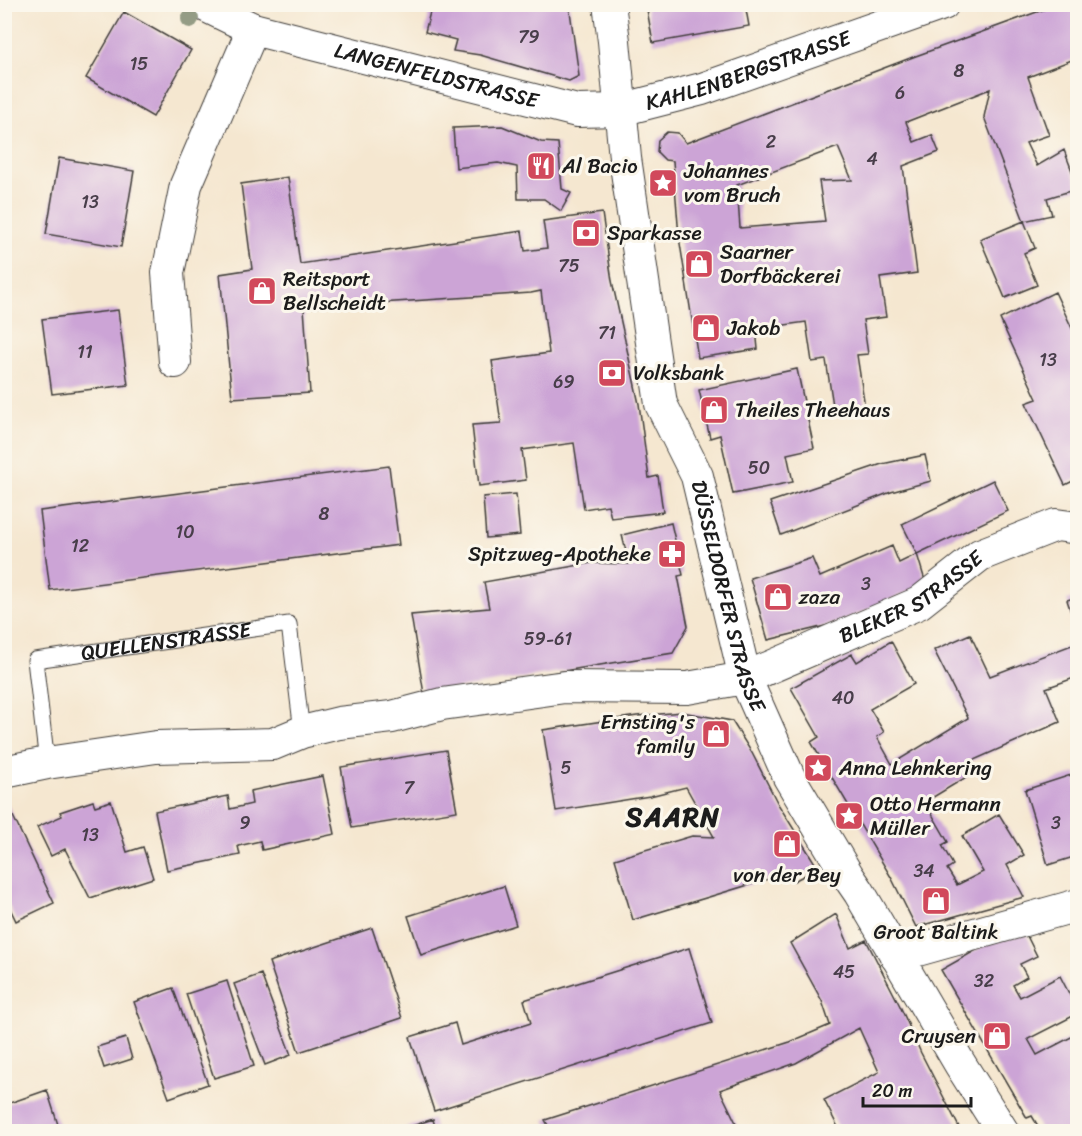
<svg xmlns="http://www.w3.org/2000/svg" width="1082" height="1136" font-family="Sriracha,sans-serif">
<style>
.building{fill:#cca4d6;fill-rule:evenodd}
.lines{fill:none;stroke-linecap:round;stroke-linejoin:round}
.lane-casing{stroke:#3d3a37;stroke-width:17}
.street-casing{stroke:#3d3a37;stroke-width:34}
.lane{stroke:#fff;stroke-width:15}
.street{stroke:#fff;stroke-width:32}
.tree{fill:#949c85}
.labels{text-anchor:middle;stroke-width:6;stroke-linejoin:round;paint-order:stroke}
.number-label{font-size:18px;fill:#483e4a}
.street-label{font-size:21px;fill:#1c1c1c;stroke:#fbf7ec}
.poi-label{font-size:21px;fill:#1c1c1c;stroke:#fbf7ec;text-anchor:start}
.district-label{font-size:27px;font-weight:bold;letter-spacing:1.5px;fill:#1c1c1c;stroke:#fbf7ec}
</style>
<rect width="100%" height="100%" fill="#fbf7ec"/>
<filter id="ink" filterUnits="userSpaceOnUse"><feTurbulence type="fractalNoise" baseFrequency=".0167" numOctaves="2"/><feDisplacementMap in="SourceGraphic" scale="12" xChannelSelector="R" yChannelSelector="G"/><feConvolveMatrix kernelMatrix="1 2 1 2 8 2 1 2 1" color-interpolation-filters="sRGB"/></filter>
<filter id="wash" filterUnits="userSpaceOnUse"><feTurbulence type="fractalNoise" baseFrequency=".008" numOctaves="4" result="noise"/><feDisplacementMap in="SourceGraphic" scale="24" xChannelSelector="R" yChannelSelector="G"/><feGaussianBlur stdDeviation="1.35" result="paint"/><feColorMatrix in="noise" values="0 0 0 0 0 0 0 0 0 0 0 0 0 0 0 0 0 1.4 0 .05"/><feComposite in="paint" operator="in"/></filter>
<g filter="url(#wash)">
<rect width="100%" height="100%" fill="#f5e7d0"/>
<g id="blocks">
<path class="building" d="M432,4H569L579,76L569,81L480,55L453,51L456,40L425,32Z
M646,4H745L749,26L653,43Z
M1059,4H1077V58L1028,77L1049,135L1026,143L1037,166L1064,150L1077,184V189L1047,198L1052,215L1024,221L984,117L990,89L906,122L914,142L932,135L939,152L903,166L917,273L880,278L886,317L863,320L868,354L857,355L865,407L834,412L826,360L812,362L806,322L756,329L758,349L698,358L679,237L673,161L665,160L657,152L658,140L667,132L678,133L686,143L913,57ZM838,147L852,180L819,181L825,221L740,228L737,185Z
M124,12L191,50L153,117L86,78Z
M502,126L541,142L558,143L562,189L571,193L561,211L544,199H518L517,167L498,163L456,168L453,128Z
M59,158L134,171L121,247L46,234Z
M288,177L300,264L522,231L525,251L547,248L543,221L602,213L612,281L639,404L649,478L658,476L663,512L611,518L608,505L584,509L574,443L522,450L526,480L479,486L472,425L501,423L492,361L549,353L541,291L531,293L304,308L310,393L232,398L220,274L252,269L241,184Z
M1024,221L1035,248L1024,253L1037,285L1005,298L980,239Z
M1055,292L1077,339V479L1065,485L1026,403L1037,399L1000,319Z
M118,310L128,385L52,394L42,319Z
M797,369L814,448L787,454L793,482L733,494L720,435L710,438L699,390Z
M925,455L931,481L891,492L781,535L770,502L882,464Z
M389,466L399,545L50,590L40,511Z
M993,480L1008,511L917,554L902,524Z
M516,494L520,535L486,538L483,497Z
M671,523L683,575L678,576L688,626L673,653L424,694L411,615L489,608L484,582L591,563L629,564L622,535Z
M892,546L899,563L917,554L926,584L837,623L768,640L750,578L812,558L820,577Z
M1077,597V631L1067,600Z
M970,634L990,676L1077,643V677L1046,688L1060,722L967,763L973,773L925,802L948,842L942,845L953,865L947,869L957,885L983,872L962,836L999,814L1024,855L1007,865L1024,897L916,927L891,877L811,742L819,737L791,688L852,654L857,662L891,641L914,684L870,709L884,732L877,737L892,764L968,718L934,650Z
M682,712L732,721L752,753L778,804L818,868L794,881L788,873L633,920L615,859L692,836L714,837L686,787L650,796L556,811L543,730L637,716Z
M446,750L457,811L352,828L341,767Z
M1077,773V856L1048,865L1025,790Z
M323,776L335,834L262,850L260,841L238,846L240,855L167,870L155,811L228,796L230,809L252,804L250,791Z
M4,797L54,903L16,921L4,896Z
M93,801L95,806L111,801L127,852L143,847L153,878L90,898L65,849L51,856L37,827L62,816L60,812Z
M504,886L516,925L421,955L408,916Z
M836,914L850,948L866,940L900,1006L921,1053L961,1131H909L908,1128L900,1131H840L824,1100L879,1072L859,1028L796,1063L720,1090L740,1131H538L549,1127L545,1120L790,1042L830,1025L822,1001L790,943Z
M372,928L402,1018L299,1052L269,962Z
M1026,934L1037,956L1020,964L1027,977L1013,985L1020,997L1060,976L1077,1009V1014L1028,1039L1037,1055L1077,1034V1131H1041L1032,1116L1027,1118L941,970L987,944Z
M689,948L712,1023L434,1111L410,1037L455,1023L461,1045L531,1023L524,1000Z
M261,974L291,1055L265,1065L234,984Z
M227,981L254,1066L214,1078L186,994Z
M173,988L208,1084L169,1098L134,1002Z
M126,1038L132,1059L104,1068L97,1047Z
M47,1090L60,1131H9L4,1123V1105Z
M433,1119L436,1131H397Z"/>
</g>
</g>
<g filter="url(#ink)">
<use href="#blocks" fill-opacity="0" stroke="#3d3a37" stroke-width="1.5"/>
<g class="lines">
<g class="lane-casing">
<g id="lane">
<path id="s1" d="M47,763L35,660L289,624L302,732"/>
</g>
</g>
<g class="street-casing">
<g id="street">
<path id="s2" d="M202,4L253,29L577,111L620,110L702,89L943,4"/>
<path id="s3" d="M609,4L614,41L625,158L661,404L697,476L745,678L789,777L848,876L859,892L960,1064L1003,1132"/>
<path d="M175,362L168,273L186,185L253,29"/>
<path id="s4" d="M4,772L47,763L156,747L273,744L302,732L339,723L392,717L442,704L565,687L687,688L745,678L919,603L980,555L1056,525L1078,528"/>
<path d="M896,956L1078,905"/>
</g>
</g>
<use href="#lane" class="lane"/>
<use href="#street" class="street"/>
</g>
<circle class="tree" cx="190" cy="19" r="9"/>
</g>
<defs>
<g id="restaurant-square" transform="scale(1.5)"><rect x="-9" y="-9" width="18" height="18" rx="4" fill="#d1495b" stroke="#fbf7ec"/><path d="M-5-6h1v4h1v-4h1v4h1v-4h1v5L-1.5 .5V6h-2V.5L-5-1ZM5-6V6H3V1.5H1.5Q1.5-4 5-6Z" fill="#fff"/></g>
<g id="sight-square" transform="scale(1.5)"><rect x="-9" y="-9" width="18" height="18" rx="4" fill="#d1495b" stroke="#fbf7ec"/><path d="M0-6L1.8-2.2L6-1.7L2.9 1.2L3.7 5.4L0 3.3L-3.7 5.4L-2.9 1.2L-6-1.7L-1.8-2.2Z" fill="#fff"/></g>
<g id="bank-square" transform="scale(1.5)"><rect x="-9" y="-9" width="18" height="18" rx="4" fill="#d1495b" stroke="#fbf7ec"/><path d="M-6-4H6V4H-6ZM0-2.3a2.3 2.3 0 1 0 0 4.6a2.3 2.3 0 1 0 0-4.6Z" fill="#fff"/></g>
<g id="shop-square" transform="scale(1.5)"><rect x="-9" y="-9" width="18" height="18" rx="4" fill="#d1495b" stroke="#fbf7ec"/><path d="M-5-2.5h2.3a2.7 3.5 0 0 1 5.4 0H5L5.5 6h-11ZM-1.5-2.5h3a1.5 2.3 0 0 0-3 0Z" fill="#fff"/></g>
<g id="pharmacy-square" transform="scale(1.5)"><rect x="-9" y="-9" width="18" height="18" rx="4" fill="#d1495b" stroke="#fbf7ec"/><path d="M-2-6h4v4h4v4h-4v4h-4v-4h-4v-4h4Z" fill="#fff"/></g>
</defs>
<g fill-rule="evenodd">
<use href="#restaurant-square" x="541" y="166"/>
<use href="#sight-square" x="663" y="183"/>
<use href="#bank-square" x="586" y="233"/>
<use href="#shop-square" x="699" y="264"/>
<use href="#shop-square" x="262" y="291"/>
<use href="#shop-square" x="706" y="328"/>
<use href="#bank-square" x="612" y="373"/>
<use href="#shop-square" x="714" y="410"/>
<use href="#pharmacy-square" x="672" y="554"/>
<use href="#shop-square" x="778" y="597"/>
<use href="#shop-square" x="716" y="734"/>
<use href="#sight-square" x="818" y="768"/>
<use href="#sight-square" x="849" y="816"/>
<use href="#shop-square" x="787" y="844"/>
<use href="#shop-square" x="936" y="901"/>
<use href="#shop-square" x="997" y="1036"/>
</g>
<g class="labels">
<g class="number-label">
<text x="529" y="43">79</text>
<text x="139" y="70">15</text>
<text x="959" y="77">8</text>
<text x="900" y="99">6</text>
<text x="771" y="148">2</text>
<text x="872" y="165">4</text>
<text x="90" y="208">13</text>
<text x="569" y="272">75</text>
<text x="607" y="339">71</text>
<text x="85" y="358">11</text>
<text x="1048" y="366">13</text>
<text x="564" y="388">69</text>
<text x="759" y="474">50</text>
<text x="324" y="520">8</text>
<text x="185" y="538">10</text>
<text x="80" y="552">12</text>
<text x="866" y="590">3</text>
<text x="548" y="645">59-61</text>
<text x="843" y="704">40</text>
<text x="566" y="774">5</text>
<text x="409" y="794">7</text>
<text x="245" y="829">9</text>
<text x="1056" y="829">3</text>
<text x="90" y="841">13</text>
<text x="924" y="877">34</text>
<text x="844" y="978">45</text>
<text x="984" y="987">32</text>
</g>
<g class="street-label">
<text dy="7" stroke="none"><textPath href="#s2" startOffset="568">KAHLENBERGSTRASSE</textPath></text>
<text dy="7" stroke="none"><textPath href="#s2" startOffset="246">LANGENFELDSTRASSE</textPath></text>
<text dy="7" stroke="none"><textPath href="#s3" startOffset="608">DÜSSELDORFER STRASSE</textPath></text>
<text dy="7" stroke="none"><textPath href="#s4" startOffset="936">BLEKER STRASSE</textPath></text>
<text dy="7" stroke="none"><textPath href="#s1" startOffset="236">QUELLENSTRASSE</textPath></text>
</g>
<g class="poi-label">
<text x="562" y="173">Al Bacio</text>
<text x="684" y="178">Johannes<tspan x="684" dy="24">vom Bruch</tspan></text>
<text x="607" y="240">Sparkasse</text>
<text x="720" y="259">Saarner<tspan x="720" dy="24">Dorfbäckerei</tspan></text>
<text x="283" y="286">Reitsport<tspan x="283" dy="24">Bellscheidt</tspan></text>
<text x="727" y="335">Jakob</text>
<text x="633" y="380">Volksbank</text>
<text x="735" y="417">Theiles Theehaus</text>
<text x="651" y="561" text-anchor="end">Spitzweg-Apotheke</text>
<text x="799" y="604">zaza</text>
<text x="695" y="729" text-anchor="end">Ernsting's<tspan x="695" dy="24">family</tspan></text>
<text x="839" y="775">Anna Lehnkering</text>
<text x="870" y="811">Otto Hermann<tspan x="870" dy="24">Müller</tspan></text>
<text x="787" y="882" text-anchor="middle">von der Bey</text>
<text x="936" y="939" text-anchor="middle">Groot Baltink</text>
<text x="976" y="1043" text-anchor="end">Cruysen</text>
</g>
<g class="district-label">
<text x="673" y="826">SAARN</text>
</g>
</g>
<rect width="1082" height="1136" fill="none" stroke="#fbf7ec" stroke-width="24"/>
<path d="M863 1097v9h108v-9" fill="none" stroke="#1c1c1c" stroke-width="3"/>
<text x="872" y="1097" font-size="18" fill="#1c1c1c" stroke="#fbf7ec" stroke-width="4.5" paint-order="stroke">20 m</text>
</svg>
